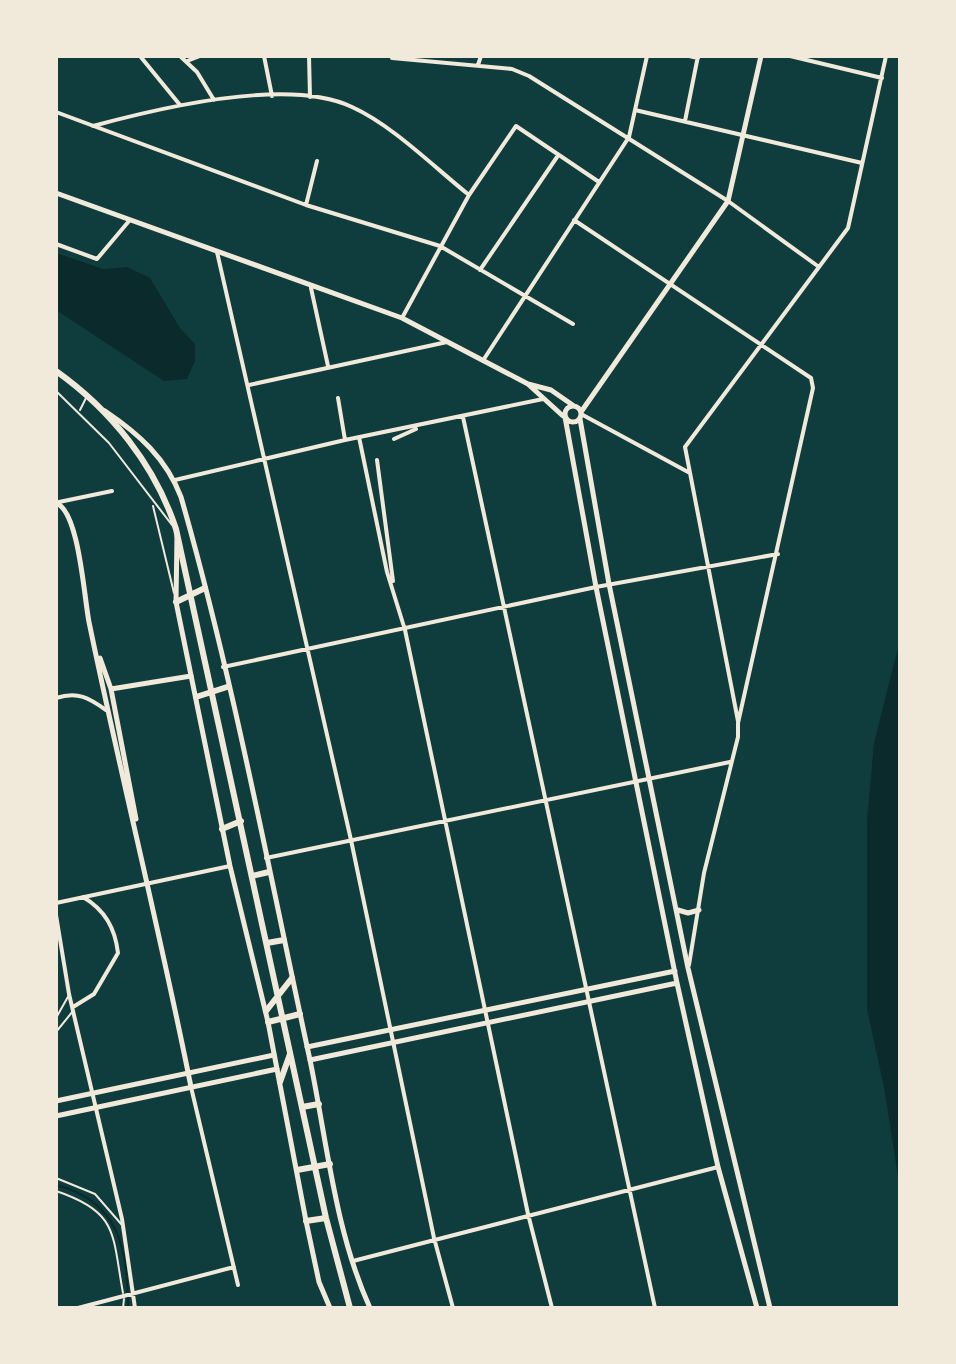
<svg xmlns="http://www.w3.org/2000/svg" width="956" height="1364" font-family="Roboto,sans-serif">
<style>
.water{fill:#0a2a2b}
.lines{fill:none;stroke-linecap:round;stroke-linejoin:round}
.stream{stroke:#0a2a2b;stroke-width:2}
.service{stroke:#f1e9da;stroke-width:2}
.minor{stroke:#f1e9da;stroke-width:4}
.tertiary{stroke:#f1e9da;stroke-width:5}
.secondary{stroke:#f1e9da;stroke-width:5}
.trunk{stroke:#f1e9da;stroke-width:6}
</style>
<rect width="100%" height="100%" fill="#0f3d3e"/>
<path class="water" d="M56,253L103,269L127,267L150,278L180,328L195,344V361L187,379L164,381L56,310Z
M900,626V1189L884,1087L867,1009V820L874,743L898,648Z"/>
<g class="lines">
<path class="stream" d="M56,1185C119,1201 128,1248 128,1308"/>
<path class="service" d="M56,391L109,443L172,525
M80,410L86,398
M153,506L174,593
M56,1018L69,995
M56,1032L73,1011
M56,1178L95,1194L122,1225
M56,1191C119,1212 112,1234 123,1293
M123,1308L124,1299"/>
<path class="minor" d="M140,56L180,105
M180,56L197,72L214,100
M264,56L272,96
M309,56L310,97
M689,56L698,58
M790,56L882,78
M392,58L512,69L529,76L728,201L819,267
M187,61L200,56
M478,65L481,56
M635,110L862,163
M56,112L306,205L440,246L573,324
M685,121L698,56
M93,126C159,108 289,77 352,107C392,125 434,167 469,195
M306,205L317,161
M574,220L811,378L813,388L738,723V737L704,873L689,965
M56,244L97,259L129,221
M217,252L351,840L434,1238L453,1308
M480,270L557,157
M311,288L328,366
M402,318L469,195L516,126L599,182
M484,359L629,137L647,56
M249,385L447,342
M338,398L345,440
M581,414L688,472
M463,417L655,1308
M359,437L387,572L405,630L528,1214L552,1308
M394,439L416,429
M377,460L393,581
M175,480L345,440L543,399
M59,502L112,491
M223,667L596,587L778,554
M56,698C78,691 89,698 106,710
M738,721L685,447L848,228L886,56
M266,858L730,762
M56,903L230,866
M56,915L69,994L122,1219L135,1308
M73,1007L94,994L118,953C115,928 105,910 83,897
M191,1087L238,1285
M353,1261L718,1167
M78,1308L234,1267"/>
<path class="tertiary" d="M56,193L402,318L528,384L551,390L574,406
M529,385L563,416
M565 414a8 8 0 1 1 16 0a8 8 0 1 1-16 0Z
M581,412L728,201L761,56
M565,417L596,587L677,983L718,1167L757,1308
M580,419L609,584L688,968L770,1308
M56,503C79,511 84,597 89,622C121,777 160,931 191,1087
M100,658L111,689L136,819
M111,689L191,676
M678,910L688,913L699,910
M307,1047L675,971
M310,1060L677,983
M56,1101L274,1055
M56,1116L277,1069"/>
<path class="secondary" d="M105,411C139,434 166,458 181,497C234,682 269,872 310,1060C327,1142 335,1231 370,1308
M177,535L176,602L230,866L268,1022L306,1221L319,1282L330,1308"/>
<path class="trunk" d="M56,371C111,410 155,465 176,529L326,1218L350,1308
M176,602L205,588
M196,697L227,687
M222,829L241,821
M252,876L269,872
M267,943L284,940
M266,1011L292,978
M268,1022L300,1014
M280,1082L290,1054
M302,1107L319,1104
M297,1170L330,1164
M306,1221L326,1218"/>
</g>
<rect width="956" height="1364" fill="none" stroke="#f1e9da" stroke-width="116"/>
</svg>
